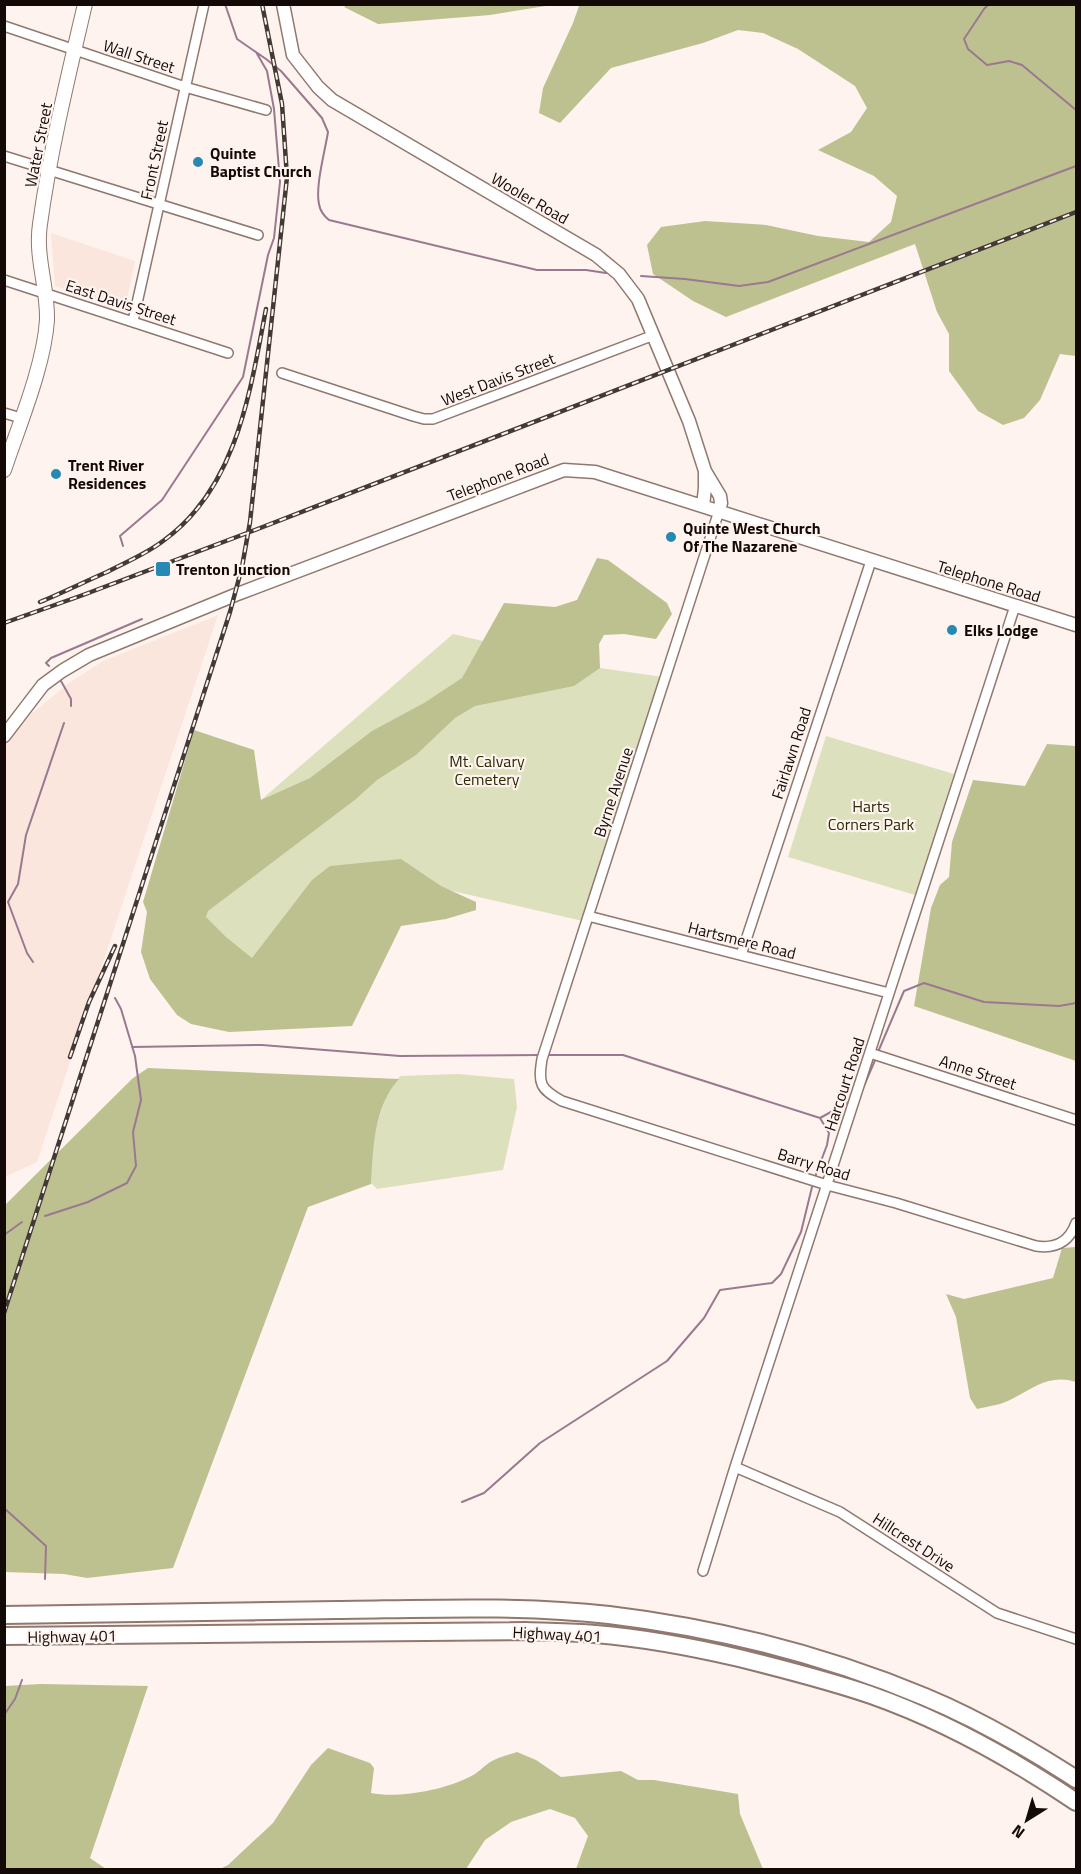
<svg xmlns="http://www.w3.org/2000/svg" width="1081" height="1874" font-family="'Titillium Web',sans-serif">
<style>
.built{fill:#fbe6dd}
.green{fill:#dce0bc}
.forest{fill:#bdc190}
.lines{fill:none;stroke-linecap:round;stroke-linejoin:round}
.stream{stroke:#9a7990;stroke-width:2}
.minor-casing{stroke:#90786f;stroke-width:12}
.tertiary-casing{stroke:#90786f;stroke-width:15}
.secondary-casing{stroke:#90786f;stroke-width:16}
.motorway-casing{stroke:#90786f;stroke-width:20}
.minor{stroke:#fff;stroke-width:9}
.tertiary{stroke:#fff;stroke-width:12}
.secondary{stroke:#fff;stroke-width:14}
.motorway{stroke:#fff;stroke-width:16}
.rail-casing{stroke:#433a37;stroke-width:4.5}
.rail{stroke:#fef3ee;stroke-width:2;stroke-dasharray:7;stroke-linecap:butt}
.poi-dot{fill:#2589b3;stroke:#fef3ee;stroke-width:2}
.labels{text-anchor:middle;stroke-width:4.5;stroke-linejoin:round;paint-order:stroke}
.street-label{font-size:16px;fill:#130a07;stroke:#fef3ee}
.poi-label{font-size:16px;font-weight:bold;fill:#130a07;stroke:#fef3ee;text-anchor:start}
.park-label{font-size:16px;fill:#2a2c04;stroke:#fef3ee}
</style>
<rect width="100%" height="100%" fill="#fef3ee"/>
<path class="built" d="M51,233L135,261L125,309L55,286Z
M218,615L37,1162L5,1177V745L30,715L69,683L103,661Z"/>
<path class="green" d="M453,634L600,668L663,677L587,922L431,886L283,992L143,902Z
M826,736L954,774L915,895L788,857Z
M458,1074L514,1079L517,1107L503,1170L377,1189L369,1181C373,1145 376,1105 400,1076Z"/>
<path class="forest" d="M349,4H552V5L490,15L378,24L344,7Z
M578,5H1076V356L1060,354L1040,400L1024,418L1003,425L978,411L949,371V334L937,312L915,244L726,317L693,301L653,274L647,245L661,227L705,221L766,225L818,236L869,242L891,222L897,196L874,176L818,150L851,132L867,108L855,86L798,49L763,33L738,30L703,43L611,68L560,123L539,113L543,88L573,23L579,6Z
M597,558L608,560L667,603L672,614L656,639L624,634L604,635L599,644L600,668L574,686L475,706L455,718L416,755L377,780L356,799L208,911L206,917L226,937L252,958L312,880L330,866L401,859L441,886L476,902V910L446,919L401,926L352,1026L229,1032L191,1024L177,1015L150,979L141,952L147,912L143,902L194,730L254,750L261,800L310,778L372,731L424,703L462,678L504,603L555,607L577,600Z
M1047,744L1076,746V1061L914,1006L931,908L940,885L949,877L952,842L973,780L1025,786Z
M148,1068L399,1079C374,1106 373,1149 371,1184L308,1207L173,1568L87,1578L64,1574L5,1572V1205L133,1078Z
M1076,1247V1382C1045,1372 1028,1394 1000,1404C993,1406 984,1407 977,1409L970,1398L956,1317L946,1294L964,1299L1053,1278L1062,1248Z
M41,1684L148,1686L90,1858L106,1869H5V1686Z
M328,1748L370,1763L374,1768L371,1793C400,1799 450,1789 475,1774C482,1769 487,1763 494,1760C501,1756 509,1755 517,1752L536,1760L561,1777L621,1771L638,1780H654L738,1794L740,1814L763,1869H576L588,1836L575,1818L550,1809L511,1822L485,1840L466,1869H220L228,1865L273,1823L311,1765Z"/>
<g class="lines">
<path class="stream" d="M225,4L237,39L266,59L281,71L322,118L328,132C325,151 315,187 319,204C320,211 324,216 329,220L537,270H586L606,273
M989,4L984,9L964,39L968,49L987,65L1009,61L1022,65L1076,110
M641,276L685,279L739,286L768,282L1076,166
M123,546L120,536L162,500L243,377L268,255L274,238L280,182L274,109L267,71L256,52
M49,666L46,663L51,658L142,619
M61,681L71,699V706
M33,962L27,953L8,902L18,884L26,835L64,723
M132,1047L262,1045L400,1056L540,1055
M878,1052L904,991L924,983L984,1002L1059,1006L1076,1003
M545,1055H623L820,1118L829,1133L827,1145L815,1177
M863,1088L876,1058
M820,1118L851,1101
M45,1216L88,1202L127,1183L136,1166L133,1132L141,1100L135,1056L121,1009L115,998
M4,1235L22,1222
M462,1502L484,1493L540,1443L667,1361L704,1318L720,1290L772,1283L781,1274L801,1232L813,1183
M4,1508L46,1546L45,1579
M4,1715L15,1699L22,1680"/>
<g class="minor-casing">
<path id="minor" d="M4,26L185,87L266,110
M4,156L258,235
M4,280L228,353
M133,321L204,4
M282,373L413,416L424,419H433L654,335
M4,413L21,418
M719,511L542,1059C538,1084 540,1089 562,1101L827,1185L896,1203L1036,1246C1056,1249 1069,1242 1076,1223
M588,916L889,993
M741,955L871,561
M870,1053L1076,1120
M735,1467L840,1512L997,1613L1076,1639
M703,1571L735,1467L1015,606"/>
</g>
<g class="tertiary-casing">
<path id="tertiary" d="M283,4L293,55L318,87L332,100L596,255L619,274L638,299L689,421L705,471L720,496L721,503L719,511
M703,506L705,488V472
M4,736L43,685L62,671L89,655L235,595L564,470L595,472L1076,625"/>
</g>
<g class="secondary-casing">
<path id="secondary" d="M4,470C19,425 44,366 47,320C48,288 35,257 40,224C50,151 68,77 85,4"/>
</g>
<g class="motorway-casing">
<path id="motorway" d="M4,1615C115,1613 226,1612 337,1610C426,1609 521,1605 609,1615C717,1628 824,1655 925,1697C978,1719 1028,1748 1076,1779
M4,1636L526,1631C549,1632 572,1632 595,1634C643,1638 692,1647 739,1658C783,1669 827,1680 871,1695C942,1720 1014,1760 1076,1802"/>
</g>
<use href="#minor" class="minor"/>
<use href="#tertiary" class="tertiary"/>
<use href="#secondary" class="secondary"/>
<use href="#motorway" class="motorway"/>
<g class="rail-casing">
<path id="rail" d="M40,602C62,593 84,582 107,572C126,562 146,554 163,541C237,488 250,392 266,309
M4,623L83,595L255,530L1076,212
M70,1057L89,1002L115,946
M4,1313L230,612L242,567L250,522L287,177L282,104L262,4"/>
</g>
<use href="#rail" class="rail"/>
</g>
<g class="poi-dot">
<circle cx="198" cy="162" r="6"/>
<circle cx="56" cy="474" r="6"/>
<circle cx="671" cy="537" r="6"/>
<rect x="155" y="561" width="16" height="16" rx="3"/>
<circle cx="952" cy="630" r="6"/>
</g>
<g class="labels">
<g class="street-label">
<text transform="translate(139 56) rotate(18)" y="6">Wall Street</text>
<text transform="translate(38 145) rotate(-79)" y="6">Water Street</text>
<text transform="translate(154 160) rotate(-78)" y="6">Front Street</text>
<text transform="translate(530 198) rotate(30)" y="6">Wooler Road</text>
<text transform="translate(121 302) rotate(18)" y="6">East Davis Street</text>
<text transform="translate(498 379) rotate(-21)" y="6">West Davis Street</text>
<text transform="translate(498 477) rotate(-21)" y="6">Telephone Road</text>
<text transform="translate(989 581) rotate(17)" y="6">Telephone Road</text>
<text transform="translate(791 753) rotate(-72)" y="6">Fairlawn Road</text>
<text transform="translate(613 792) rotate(-72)" y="6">Byrne Avenue</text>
<text transform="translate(742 940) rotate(14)" y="6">Hartsmere Road</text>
<text transform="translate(978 1072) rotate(18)" y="6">Anne Street</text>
<text transform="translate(844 1084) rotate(-72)" y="6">Harcourt Road</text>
<text transform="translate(814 1164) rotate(17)" y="6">Barry Road</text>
<text transform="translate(914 1542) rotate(33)" y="6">Hillcrest Drive</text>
<text transform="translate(557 1634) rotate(3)" y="6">Highway 401</text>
<text transform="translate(72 1636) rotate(-1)" y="6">Highway 401</text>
</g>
<g class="poi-label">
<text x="210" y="159">Quinte<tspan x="210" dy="18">Baptist Church</tspan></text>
<text x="68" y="471">Trent River<tspan x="68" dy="18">Residences</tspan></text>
<text x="683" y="534">Quinte West Church<tspan x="683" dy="18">Of The Nazarene</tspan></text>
<text x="176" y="575">Trenton Junction</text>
<text x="964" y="636">Elks Lodge</text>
</g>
<g class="park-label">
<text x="487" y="767">Mt. Calvary<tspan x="487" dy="18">Cemetery</tspan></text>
<text x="871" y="812">Harts<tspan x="871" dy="18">Corners Park</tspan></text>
</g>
</g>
<rect width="1081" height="1874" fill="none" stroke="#130a07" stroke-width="12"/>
<g transform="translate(1027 1820) rotate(217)" stroke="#fef3ee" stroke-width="4.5" paint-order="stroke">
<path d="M0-4.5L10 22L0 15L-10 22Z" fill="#130a07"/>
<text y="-9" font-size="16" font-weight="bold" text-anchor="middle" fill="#130a07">N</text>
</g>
</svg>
